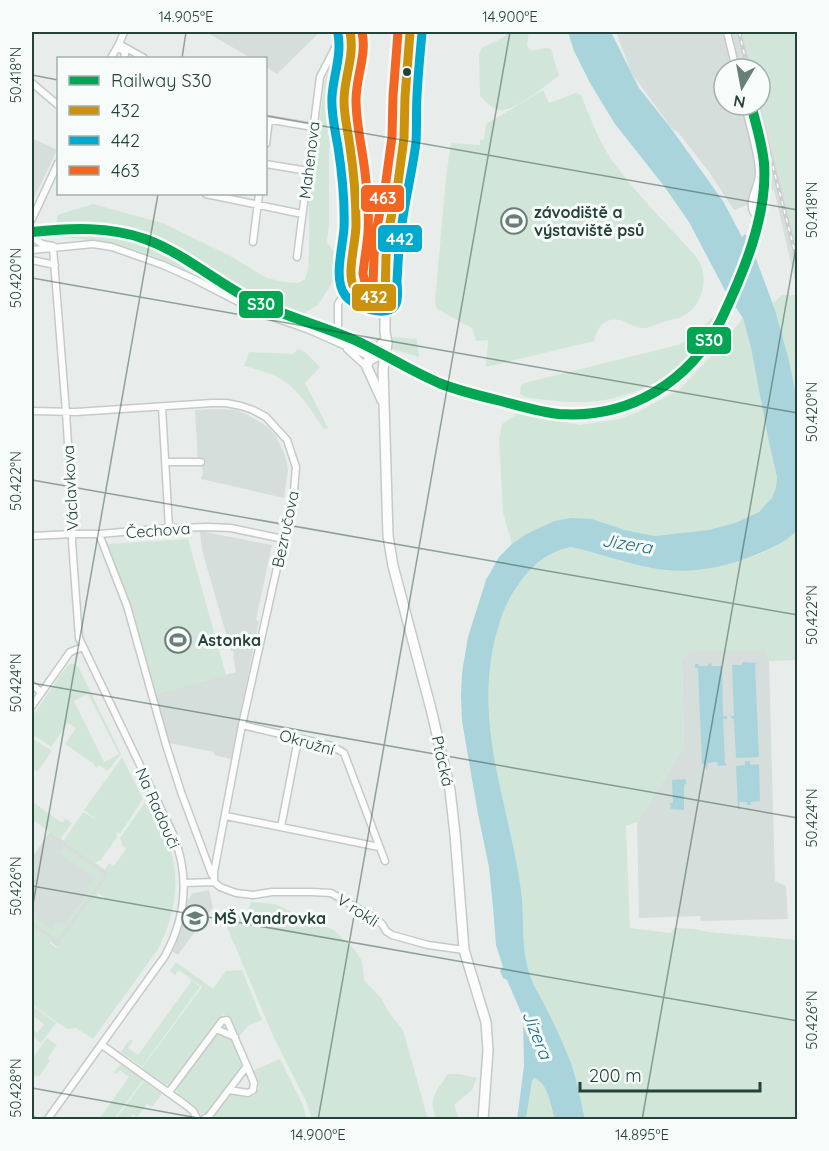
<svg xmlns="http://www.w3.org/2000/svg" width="829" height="1151" font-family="Quicksand,sans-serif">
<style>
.built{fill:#d6dedb}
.green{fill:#d1e6d8;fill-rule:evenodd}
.water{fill:#a9d4db}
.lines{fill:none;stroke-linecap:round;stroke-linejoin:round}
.street-casing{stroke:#c5cac8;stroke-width:9}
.secondary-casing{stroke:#c3cbc8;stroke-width:12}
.street{stroke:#fcfcfc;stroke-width:6}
.secondary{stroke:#fcfcfc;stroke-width:9}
.rail-casing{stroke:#c9cdcc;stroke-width:4}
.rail{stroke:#f7fbf9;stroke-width:1.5;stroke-dasharray:4.5;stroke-linecap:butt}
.bus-1-casing{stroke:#f7fbf9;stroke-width:14}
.bus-2-casing{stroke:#f7fbf9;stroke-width:14}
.bus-3-casing{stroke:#f7fbf9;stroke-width:14}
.bus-1{stroke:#cd920c;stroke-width:9}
.bus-2{stroke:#00a9ce;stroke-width:9}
.bus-3{stroke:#f26522;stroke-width:9}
.rail-1-casing{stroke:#f7fbf9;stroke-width:15}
.rail-1{stroke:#00a651;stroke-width:10}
.ticks{fill:none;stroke:#24423a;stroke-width:1.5;stroke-opacity:0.45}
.bus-dot{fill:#24423a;stroke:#f7fbf9;stroke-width:2}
.labels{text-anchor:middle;stroke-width:6;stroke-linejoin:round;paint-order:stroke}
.street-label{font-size:16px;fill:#24423a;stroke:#f7fbf9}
.poi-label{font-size:16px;font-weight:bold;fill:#24423a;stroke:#f7fbf9;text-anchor:start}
.water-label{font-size:18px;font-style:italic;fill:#1c6f80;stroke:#f7fbf9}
.line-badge{stroke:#f7fbf9;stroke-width:2}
.badge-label{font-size:16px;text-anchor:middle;font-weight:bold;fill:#fff}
.neatline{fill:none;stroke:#24423a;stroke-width:2}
.ticks-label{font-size:15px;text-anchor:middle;fill:#24423a}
</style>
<rect width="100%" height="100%" fill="#e8edeb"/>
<path class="built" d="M206,32H320L277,74L266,67V58H251Z
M616,32H723L733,69H724V105H742L754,150L756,164L757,174L754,191L747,205L734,210L709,172L677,131L673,130L632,74Z
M728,32H744L752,69H737Z
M760,99L797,244V289L774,190L768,189L763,220L748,266L726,322L709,351L687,375L661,395L645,404L627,411L611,415L590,418L568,419L547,416L457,394L438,387L357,346L259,309L242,301L171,256L146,245L123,237L98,234L69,233L40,236L39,227L69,224L98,225L135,232L175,248L247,293L263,301L361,338L441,379L494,395L548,408L568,410L589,409L609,406L625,402L641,395L670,378L681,369L701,346L718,318L740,263L754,217L758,202L760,174L746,105H760Z
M32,138L57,150L32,203Z
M214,409L237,410L248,415L268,427L276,436L286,458L288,470L284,498L201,479L203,474L202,467L198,465L195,410Z
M200,532H205L272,545L256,620L259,621L231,759L214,755V752L169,743L155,694L236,672L233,657L234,656L233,651H231L202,550Z
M690,651H766L769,661L775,881L786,886L788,919L701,921L700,916L639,918L637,822L684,747L682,659Z
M50,831L111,874L59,948L32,928V858Z
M209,890L213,907L178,955L172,951L183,923L187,901L193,893Z"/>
<path class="green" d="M508,32H529L527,46L532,51L545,48L551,49L559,76C546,84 510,117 495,109C491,107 483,99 480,96L479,55L482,48C491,42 502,41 508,32Z
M744,32H796L798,40L797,244L760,99V69H752Z
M334,60L343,65L338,109L331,129L329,153V225L327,242L335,253L338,265V274L318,305L301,315C282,309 264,302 246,292C222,279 201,261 176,248C140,229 98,221 57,225V217L60,214L93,204L122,212L163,223L232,257L267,278L284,282L298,283L305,279L308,269L309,251V201L325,79Z
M543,90L549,103L576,93L581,95C590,117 598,139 611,159C635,193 666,223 694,254C697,258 700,262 701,266C707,281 702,302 689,312C682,318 672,320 663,322C657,324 648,329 641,328C630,326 622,317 610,320C600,323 596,332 594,341L486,367L488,340L476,341L472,328L437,309L435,302L446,177L451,143L480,145V140L484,139L486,124Z
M69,233C129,233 159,248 208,279L148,254L113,243L48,235Z
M782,295H797V407L789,360L773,303Z
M712,318H714L715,320C702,339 689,359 671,373C648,389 612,402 584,402C565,403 545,400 525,397L520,394L521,386L524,383L678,345L689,339Z
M743,318L751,348L769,443L777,477L776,487L772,498L767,505L759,512L735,523L708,530L655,536L625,530L592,519L554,521L526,534L512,544L503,512L499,439L502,424L517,414L580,425L619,419L640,411L680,389L715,352Z
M392,337L417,339L419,357L392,349Z
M298,349L304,351L320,367L305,383L328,428L324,429C313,414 303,396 288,384C277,374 258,370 244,366L249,352L293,354Z
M797,529V660L769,661L765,651H690L682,659L684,747L637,822L626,826L630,928L671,933L674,928L694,929L709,932L797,940V1119H585C580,1099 577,1077 569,1058C562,1040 553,1022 544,1004C540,996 535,989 532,980C520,952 525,920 521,890C509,803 473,724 496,635C501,617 506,601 517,585C532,565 547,552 571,547C598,553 625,563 652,568C690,576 772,561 797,529Z
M188,539L226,675L155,694L131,606L107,544Z
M69,664H75L79,668L121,754L108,771L99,765L97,768L94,765V764L65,744L76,728L68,723L51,747L32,734V717L66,667ZM88,694L119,754L104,762L74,701Z
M35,740L52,751L37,772L32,768V744Z
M122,757L143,799L120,834L116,832L117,835V837L101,860L94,863L65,843L64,840L83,812L95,819V818L84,810Z
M32,801L59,821L63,822L65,818L72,823L61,838L59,839L32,819Z
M145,802L147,806L148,805C155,817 163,829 168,842C182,879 175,917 157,951L93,1039L76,1028L67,1029L34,1006V1007L56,1023L41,1043L32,1036V1029L37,1033L44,1024L32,1015V925L52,940L50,943L56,948L95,894L103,899L104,897L96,892L109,874L106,872L105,869L109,863L114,866L126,849L122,845L120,838Z
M64,846L101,872L103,875L102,879L57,939L32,922V916L52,930L58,921L65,925L90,890L87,888L95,878L59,853Z
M251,902L275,904L282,907L301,917L334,930L355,950L362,961L364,980L381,998L390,1014L403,1030L428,1119H312L306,1101L274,1038L224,920L248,912Z
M176,962L213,989L226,971L242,970L262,1020L248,1026L238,1038L229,1016L223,1015L174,1082L169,1085L165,1084L142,1068L202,987L179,970L175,975L170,971Z
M192,980L200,987L142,1067L121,1052L130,1039L133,1041L128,1048L138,1055Z
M217,1033C221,1034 229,1036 232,1039C238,1045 243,1061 241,1069L210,1112L201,1114L191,1103L178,1094L176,1088L214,1035Z
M47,1038L57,1045L48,1058L50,1061L39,1077L36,1075L32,1081V1059Z
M280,1059L302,1103L307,1119L210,1120L230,1094L254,1096L259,1088L252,1071Z
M121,1064L143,1080L114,1119L110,1117L108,1119H99L129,1077L120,1070L116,1074L114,1072Z
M448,1074H459L477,1078L472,1090L454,1105L458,1117L461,1119H436C428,1097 436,1092 448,1074Z
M534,1078C549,1084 550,1105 555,1119L526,1120L532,1081Z
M144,1081L162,1094L152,1107L147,1104L137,1117L133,1114L129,1119H116Z"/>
<path class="water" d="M568,32H611L639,88L670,127L723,201L742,237L745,234L749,240L775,310L789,360L794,386L798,407V529C787,542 770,549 755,555C724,568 685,575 652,568C625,563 598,553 571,547C547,552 532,565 518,585C506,601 501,617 496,635C473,725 509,803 521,890C525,920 520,952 532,980C534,987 539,994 542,1000C552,1019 561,1038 569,1058C577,1078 580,1099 585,1119H555C550,1105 549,1084 534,1078L532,1081L526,1119L517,1120L524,1066L523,1017L507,980L503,978L500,971L503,967L496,945L493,907L489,867L478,814L462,721L461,696L462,673L468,637L486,580L499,557L512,544L526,534L554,521L571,518L592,519L625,530L655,536L708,530L735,523L759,512L772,498L776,487L777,477L769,443L751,348L743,318L728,296L689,222L664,186L615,124L590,83L574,51Z
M742,662L758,663L755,664L759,757L736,758L734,719L731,718V716H734L732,665H742Z
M711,663L712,666H722L723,716H727V719H723L725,763L727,764V765L718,766L717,762L708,763L707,769H706L705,764H702L698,668H695V664H698L699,666H708V664Z
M745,761H750V765L759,764L760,801L751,802V805H747V802H739L740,809H738L736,766L745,765Z
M686,779V784L684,785V810L671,809L670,803H673L672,780Z"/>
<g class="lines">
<g class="street-casing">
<path id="street" d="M727,32L736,69
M119,44L144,58
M118,48L124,51L125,54L124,58
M111,58L119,44L124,32
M32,83L58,105
M745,105C749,124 760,157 759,175C758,190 743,207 759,218
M266,119L313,127
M266,144L269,120
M266,164L308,171
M206,194L302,214
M32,219L58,163
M32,237L42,244L53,246
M253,242L259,194
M32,250L93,244L112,247L163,265L194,279L258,312L307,329L373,358
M297,257L320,77L343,32
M32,260L55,265
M385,299L386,256L389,228L398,183L404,138L405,97L410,32
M338,326V304L351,282
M347,349L368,368
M162,407L169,528
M32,411L76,412L212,403H226L241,406L253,410L266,417L287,440L296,467L294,491L242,725L214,872V882
M165,462H201
M99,534L127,606L166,745L181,792L212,875
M32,536L73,534H99L169,528L209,527L231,528L283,539
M32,685L41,692
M32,706L70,652L83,647
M242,725L332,746L344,753L385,861
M226,816L379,847
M281,827L298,739
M214,882L220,887L236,893L253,895L272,892H312L331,893L371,916L382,924L386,931L392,935L428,945L464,950
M184,883L214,882
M216,1029L235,1037
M102,1045L187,1106L193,1111L198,1120
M229,1090L248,1093L253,1090L254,1083L247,1066
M169,1092L222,1021L227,1020L247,1066L209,1116L202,1120
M32,1119V1120
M47,1120L165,956C186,917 190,876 173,834L79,638L72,542L73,525L66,412L53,248"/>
</g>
<g class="secondary-casing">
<path id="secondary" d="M350,32C356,53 346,73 344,95C343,114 349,135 351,154C355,178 356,203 356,227C356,240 348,276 353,286C360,298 373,297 385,299V332L387,343L383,369L388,536L393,566L431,709L450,790L455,834L464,950L486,1022L488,1050L483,1120
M382,343L377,356L368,361L367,367L382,400"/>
</g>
<use href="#street" class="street"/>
<use href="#secondary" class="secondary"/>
<g class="rail-casing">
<path id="rail" d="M739,32L748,69
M757,105L798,264"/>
</g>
<use href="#rail" class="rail"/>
<g class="bus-1-casing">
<path id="bus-1" d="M350,32C355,56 344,77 344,101C344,116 348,131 350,147C354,173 356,199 356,225C356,241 347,272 353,285C358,297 374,297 385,299L386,256L389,228L398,183L404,138L405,97L410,32"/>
</g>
<g class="bus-2-casing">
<path id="bus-2" d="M338,34C342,56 333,76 332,97C331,114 335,130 338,147C342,173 345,201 344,228C343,247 333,279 345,295C352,306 389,320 396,304C399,297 397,288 397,281C398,267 398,254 400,240C403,207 412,175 416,142C417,127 416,111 417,96C418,75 420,54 422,33"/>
</g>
<g class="bus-3-casing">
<path id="bus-3" d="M362,32C367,55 356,76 356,100C356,127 364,155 366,182C368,199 369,216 368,233C367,247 364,261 363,274L365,282L373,285L374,256L377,227L386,181L392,137L393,96L398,32"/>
</g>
<use href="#bus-1" class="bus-1"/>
<use href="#bus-2" class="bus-2"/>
<use href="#bus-3" class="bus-3"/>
<g class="rail-1-casing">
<path id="rail-1" d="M32,232C70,228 109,226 145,239C181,252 211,278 244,296C280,316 322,325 359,342C386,355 411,371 439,383C459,391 480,396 501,401C520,406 539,412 559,414C629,419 690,382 721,320C743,274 768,215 764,163C762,143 756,124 751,105"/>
</g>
<use href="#rail-1" class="rail-1"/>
</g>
<path class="ticks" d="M182,58L186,32M32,75L58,80M266,116L798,210M32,278L798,413M32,480L798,615M32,683L798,818M32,886L798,1021M32,910L158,194M32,1088L209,1120M318,1120L510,32M642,1120L798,236"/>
<defs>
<g id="stadium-ring" transform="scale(1.35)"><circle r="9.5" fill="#f7fbf9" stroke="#697e78" stroke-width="1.5"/><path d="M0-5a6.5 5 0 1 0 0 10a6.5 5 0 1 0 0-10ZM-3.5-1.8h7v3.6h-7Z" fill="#697e78"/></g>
<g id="school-ring" transform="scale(1.35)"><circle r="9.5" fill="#f7fbf9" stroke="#697e78" stroke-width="1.5"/><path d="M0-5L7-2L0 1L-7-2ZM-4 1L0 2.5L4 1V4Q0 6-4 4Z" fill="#697e78"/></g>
</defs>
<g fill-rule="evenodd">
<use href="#stadium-ring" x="514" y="221"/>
<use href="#stadium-ring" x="178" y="640"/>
<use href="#school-ring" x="195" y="918"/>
</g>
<circle class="bus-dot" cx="407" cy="72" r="5"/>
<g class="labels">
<g class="street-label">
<text transform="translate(309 160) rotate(-83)" y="6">Mahenova</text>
<text transform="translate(70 488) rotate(-93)" y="6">Václavkova</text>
<text transform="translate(285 529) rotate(-78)" y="6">Bezručova</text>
<text transform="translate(158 530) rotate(-4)" y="6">Čechova</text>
<text transform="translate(307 742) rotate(16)" y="6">Okružní</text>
<text transform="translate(443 761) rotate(77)" y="6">Ptácká</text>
<text transform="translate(158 808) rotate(66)" y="6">Na Radouči</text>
<text transform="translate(358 910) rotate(33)" y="6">V rokli</text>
</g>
<g class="poi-label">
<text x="534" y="218">závodiště a<tspan x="534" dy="18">výstaviště psů</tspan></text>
<text x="198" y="646">Astonka</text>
<text x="214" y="924">MŠ Vandrovka</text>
</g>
<g class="water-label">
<text transform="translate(627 544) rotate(9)" y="6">Jizera</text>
<text transform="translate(537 1035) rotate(68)" y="6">Jizera</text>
</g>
</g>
<g class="line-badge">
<rect x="360" y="184" width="45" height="29" rx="6" fill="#f26522"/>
<rect x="377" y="224" width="46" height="29" rx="6" fill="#00a9ce"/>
<rect x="351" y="283" width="46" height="29" rx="6" fill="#cd920c"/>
<rect x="238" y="290" width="46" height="29" rx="6" fill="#00a651"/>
<rect x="686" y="326" width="46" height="29" rx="6" fill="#00a651"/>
</g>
<g class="badge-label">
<text x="383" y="204">463</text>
<text x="400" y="245">442</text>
<text x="374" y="303">432</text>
<text x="261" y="310">S30</text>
<text x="709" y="346">S30</text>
</g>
<rect width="829" height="1151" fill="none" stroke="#f7fbf9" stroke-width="66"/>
<rect x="57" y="57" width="210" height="138" fill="#f7fbf9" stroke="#a3b1ad" stroke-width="1.5"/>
<rect x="69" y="76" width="30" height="9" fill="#00a651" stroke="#a3b1ad" stroke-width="1.5"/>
<text x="111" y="87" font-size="18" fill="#24423a">Railway S30</text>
<rect x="69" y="106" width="30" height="9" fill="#cd920c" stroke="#a3b1ad" stroke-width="1.5"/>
<text x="111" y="117" font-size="18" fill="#24423a">432</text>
<rect x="69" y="136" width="30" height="9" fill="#00a9ce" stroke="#a3b1ad" stroke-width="1.5"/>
<text x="111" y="147" font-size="18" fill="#24423a">442</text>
<rect x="69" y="166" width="30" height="9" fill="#f26522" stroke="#a3b1ad" stroke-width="1.5"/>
<text x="111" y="177" font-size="18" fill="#24423a">463</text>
<g transform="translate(742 87) rotate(190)"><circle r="28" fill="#f7fbf9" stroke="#a3b1ad" stroke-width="1.5"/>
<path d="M0-4.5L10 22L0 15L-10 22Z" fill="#697e78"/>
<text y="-9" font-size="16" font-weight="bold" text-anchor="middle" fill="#24423a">N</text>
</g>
<path d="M580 1082v9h180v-9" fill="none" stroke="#24423a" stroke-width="3"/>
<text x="589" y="1082" font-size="18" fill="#24423a" stroke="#f7fbf9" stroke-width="4.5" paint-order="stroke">200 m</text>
<rect x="33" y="33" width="763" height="1085" class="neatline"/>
<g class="ticks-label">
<text x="186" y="22">14.905°E</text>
<text x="510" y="22">14.900°E</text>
<text transform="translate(16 75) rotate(-90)" y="5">50.418°N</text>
<text transform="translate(812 210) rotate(-90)" y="5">50.418°N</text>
<text transform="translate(16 278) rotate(-90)" y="5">50.420°N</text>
<text transform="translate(812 412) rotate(-90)" y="5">50.420°N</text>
<text transform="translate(16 481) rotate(-90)" y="5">50.422°N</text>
<text transform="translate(812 615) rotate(-90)" y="5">50.422°N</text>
<text transform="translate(16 683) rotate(-90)" y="5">50.424°N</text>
<text transform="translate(812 818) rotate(-90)" y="5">50.424°N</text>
<text transform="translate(16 886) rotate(-90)" y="5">50.426°N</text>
<text transform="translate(812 1020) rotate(-90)" y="5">50.426°N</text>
<text transform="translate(16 1088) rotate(-90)" y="5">50.428°N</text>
<text x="318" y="1140">14.900°E</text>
<text x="642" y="1140">14.895°E</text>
</g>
</svg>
